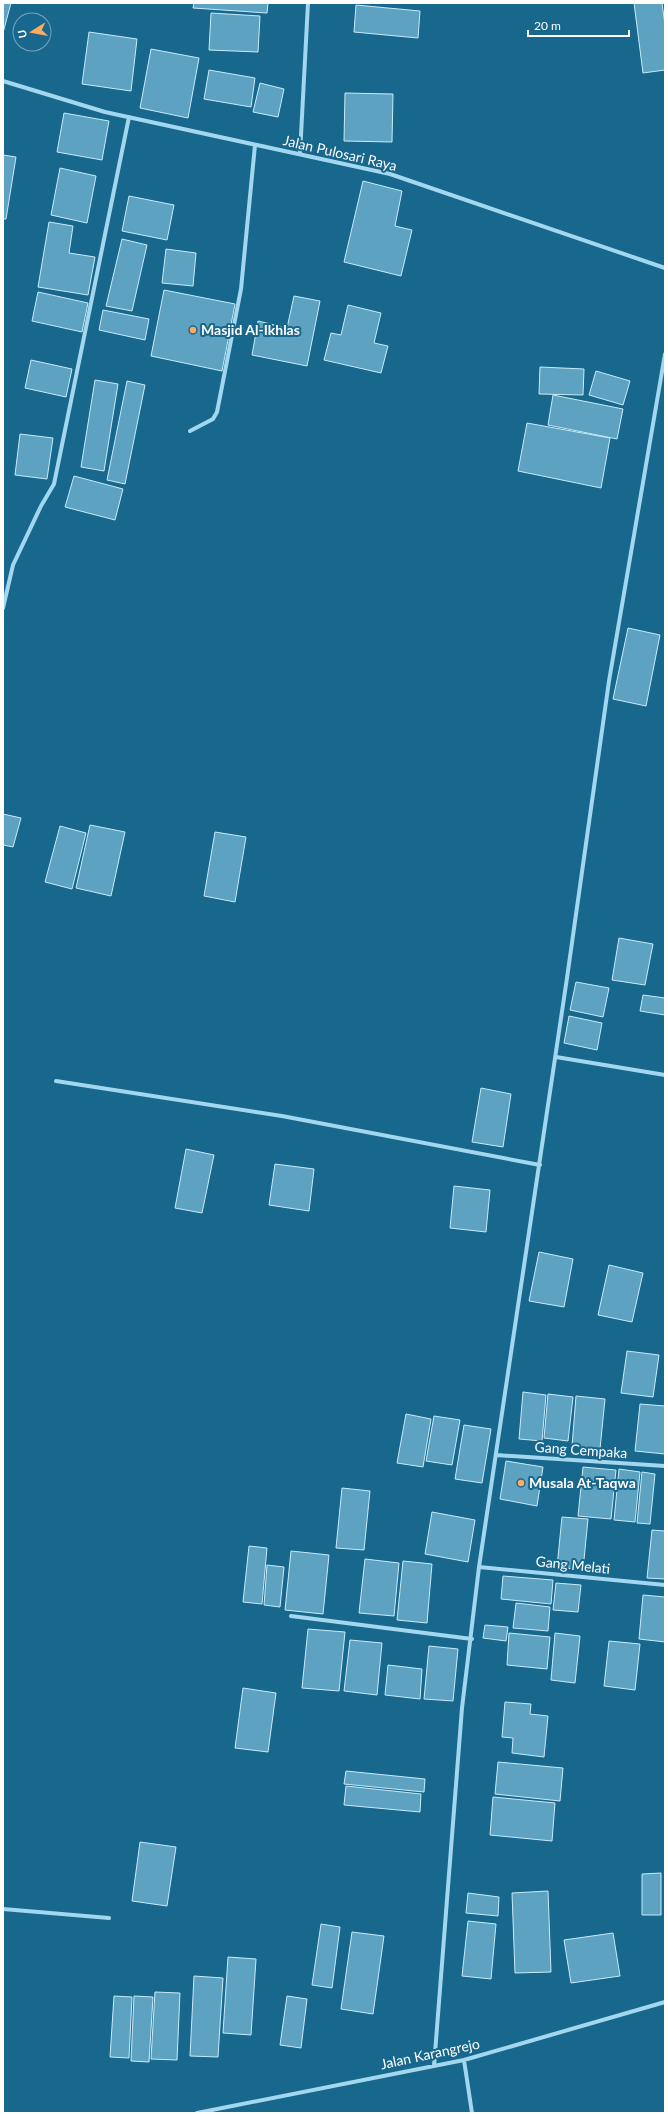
<svg xmlns="http://www.w3.org/2000/svg" width="668" height="2116" font-family="Lato,sans-serif">
<style>
.building{fill:#5ea2c1;stroke:#c8ebfa}
.lines{fill:none;stroke-linecap:round;stroke-linejoin:round}
.street{stroke:#a2d7ef;stroke-width:4}
.poi-dot{fill:#ffaa60;stroke:#18678c;stroke-width:1.5}
.labels{text-anchor:middle;stroke-width:4;stroke-linejoin:round;paint-order:stroke}
.street-label{font-size:14px;fill:#fff;stroke:#18678c}
.poi-label{font-size:14px;font-weight:bold;fill:#fff;stroke:#18678c;text-anchor:start}
</style>
<rect width="100%" height="100%" fill="#18678c"/>
<path class="building" d="M3,3H11L3,33Z
M194,3H268L267,13L193,8Z
M634,3H662L665,25V70L643,73Z
M356,5L420,11L418,38L354,32Z
M211,13L260,16L258,52L209,50Z
M89,32L137,39L131,91L82,84Z
M151,49L199,58L188,118L140,108Z
M209,70L255,78L251,107L204,99Z
M260,83L284,89L278,117L253,112Z
M345,93L393,94L392,142L344,141Z
M64,113L109,121L102,160L57,152Z
M3,155L16,157L6,219H3Z
M60,168L96,176L87,223L51,215Z
M363,181L402,191L395,226L412,230L401,276L344,262Z
M129,196L174,205L167,240L122,231Z
M49,222L73,226L69,253L95,257L88,295L38,287Z
M122,239L147,245L132,311L106,306Z
M166,249L196,253L193,286L162,283Z
M164,290L235,304L222,371L151,356Z
M38,292L88,303L82,332L32,321Z
M294,296L320,301L307,366L252,355L258,321L287,328Z
M348,305L381,313L374,343L388,346L381,373L324,360L331,333L341,335Z
M103,310L149,319L145,340L99,330Z
M31,360L72,369L66,397L25,388Z
M540,367L584,369L583,395L539,394Z
M596,371L630,381L623,405L589,395Z
M95,380L118,384L104,471L81,467Z
M127,381L145,385L125,484L107,480Z
M553,395L623,409L617,439L548,425Z
M527,423L610,438L601,488L518,471Z
M20,434L53,438L47,479L15,475Z
M74,476L123,489L115,520L65,507Z
M628,628L660,635L646,706L613,699Z
M3,814L21,818L13,847L3,845Z
M90,825L125,832L111,896L76,888Z
M60,826L86,833L72,889L45,882Z
M215,832L246,837L235,902L204,896Z
M619,938L653,944L645,985L612,980Z
M576,982L609,988L603,1017L570,1010Z
M643,995L665,998V1015L640,1011Z
M569,1016L602,1023L597,1050L564,1043Z
M481,1088L511,1094L503,1147L472,1142Z
M186,1149L214,1155L202,1213L175,1208Z
M275,1164L314,1169L309,1211L269,1205Z
M454,1186L490,1190L486,1232L450,1228Z
M539,1252L573,1259L564,1307L529,1301Z
M609,1265L643,1273L632,1322L598,1315Z
M627,1351L659,1355L653,1397L621,1393Z
M523,1392L546,1395L542,1441L519,1439Z
M548,1394L573,1397L568,1441L544,1438Z
M576,1396L605,1399L600,1449L572,1446Z
M640,1404L665,1406V1454L635,1451Z
M406,1414L431,1419L423,1467L397,1463Z
M434,1416L460,1420L452,1465L426,1461Z
M464,1425L491,1429L482,1483L455,1479Z
M506,1461L543,1467L537,1506L500,1499Z
M583,1467L616,1470L611,1519L578,1516Z
M619,1469L640,1472L635,1522L614,1520Z
M642,1472L655,1474L650,1524L637,1523Z
M342,1488L370,1491L364,1550L336,1548Z
M432,1512L475,1520L468,1562L425,1554Z
M562,1517L588,1519L583,1570L557,1567Z
M652,1530L665,1531V1579L647,1578Z
M249,1546L267,1548L262,1604L243,1602Z
M291,1551L329,1555L323,1614L285,1610Z
M365,1559L399,1563L394,1616L359,1613Z
M403,1561L432,1564L427,1623L397,1620Z
M267,1565L284,1567L280,1607L264,1605Z
M503,1576L553,1580L551,1604L501,1599Z
M556,1583L581,1585L578,1612L553,1610Z
M643,1595L665,1597V1642L639,1639Z
M516,1603L550,1607L548,1631L513,1628Z
M485,1625L508,1627L506,1641L483,1638Z
M308,1629L345,1632L339,1691L302,1688Z
M509,1633L550,1637L547,1669L507,1665Z
M555,1633L580,1636L575,1683L551,1680Z
M350,1640L382,1643L377,1695L344,1691Z
M609,1641L640,1644L635,1690L604,1686Z
M429,1646L458,1649L453,1701L424,1699Z
M388,1665L422,1669L420,1699L385,1695Z
M243,1688L276,1693L268,1752L235,1748Z
M505,1702L531,1704L530,1714L548,1716L544,1757L512,1753L513,1738L502,1737Z
M498,1762L563,1768L560,1801L495,1794Z
M346,1771L425,1779L424,1792L344,1784Z
M346,1786L421,1794L420,1812L344,1805Z
M493,1797L555,1803L552,1841L490,1835Z
M140,1842L176,1847L167,1906L132,1901Z
M661,1873V1915H642V1874Z
M548,1891L551,1972L515,1973L512,1893Z
M468,1893L499,1897L498,1916L466,1913Z
M468,1921L496,1924L491,1979L462,1976Z
M321,1924L340,1927L332,1988L312,1985Z
M352,1932L384,1936L373,2014L341,2009Z
M613,1933L620,1976L571,1983L564,1940Z
M228,1957L256,1959L251,2035L223,2033Z
M194,1976L223,1978L218,2057L190,2056Z
M155,1992L180,1993L177,2060L151,2059Z
M114,1996L132,1997L129,2058L110,2057Z
M134,1996L153,1997L149,2062L131,2061Z
M287,1996L307,1999L301,2048L280,2045Z"/>
<g class="lines">
<path class="street" d="M3,81L105,112L390,174L665,268
M300,154L308,3
M190,431L213,419L217,412L241,289L255,145
M3,608L13,565L41,506L54,484L129,117
M556,1057L665,1075
M56,1081L282,1116L540,1165
M496,1455L665,1466
M479,1567L665,1585
M291,1616L472,1639
M3,1909L109,1918
M464,2060L472,2113
M434,2066L462,1708L479,1567L567,978L609,681L665,354
M197,2113L464,2060L665,2002"/>
</g>
<g class="poi-dot">
<circle cx="193" cy="330" r="4"/>
<circle cx="521" cy="1483" r="4"/>
</g>
<g class="labels">
<g class="street-label">
<text transform="translate(340 153) rotate(13)" y="5">Jalan Pulosari Raya</text>
<text transform="translate(581 1450) rotate(4)" y="5">Gang Cempaka</text>
<text transform="translate(573 1565) rotate(6)" y="5">Gang Melati</text>
<text transform="translate(430 2054) rotate(-12)" y="5">Jalan Karangrejo</text>
</g>
<g class="poi-label">
<text x="201" y="335">Masjid Al-Ikhlas</text>
<text x="529" y="1488">Musala At-Taqwa</text>
</g>
</g>
<rect width="668" height="2116" fill="none" stroke="#ffffff" stroke-width="8"/>
<g transform="translate(32 32) rotate(259)"><circle r="19" fill="#18678c" stroke="#74a4ba"/>
<path d="M0-3L7 15L0 10L-7 15Z" fill="#ffaa60"/>
<text y="-6" font-size="11" font-weight="bold" text-anchor="middle" fill="#ffffff">U</text>
</g>
<path d="M528 30v6h101v-6" fill="none" stroke="#ffffff" stroke-width="2"/>
<text x="534" y="30" font-size="12" fill="#ffffff" stroke="#18678c" stroke-width="3" paint-order="stroke">20 m</text>
</svg>
